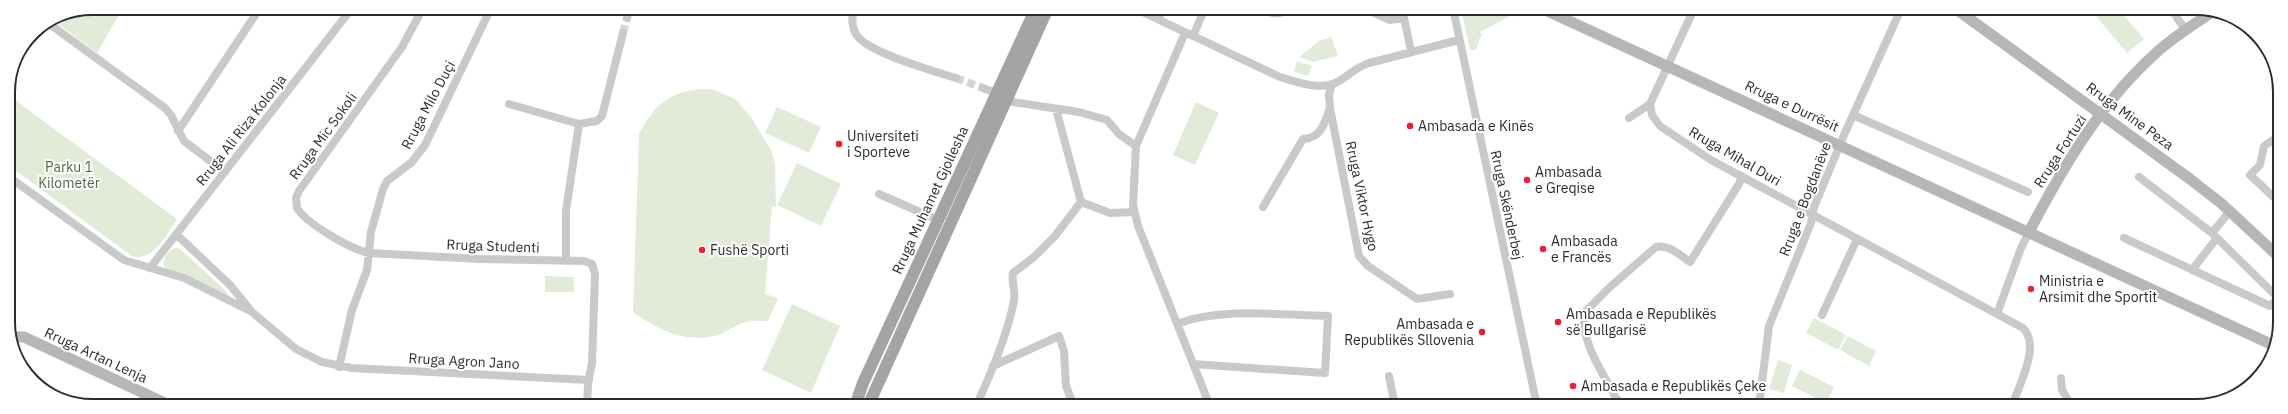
<svg xmlns="http://www.w3.org/2000/svg" width="2288" height="414" font-family="'IBM Plex Sans',sans-serif">
<style>
.green{fill:#e2ebd8}
.lines{fill:none;stroke-linecap:round;stroke-linejoin:round}
.street-tunnel{stroke:#d5d5d5;stroke-width:8;stroke-dasharray:8 4;stroke-linecap:butt}
.street{stroke:#c9c9c9;stroke-width:8}
.secondary{stroke:#b6b6b6;stroke-width:11}
.primary{stroke:#a4a4a4;stroke-width:12}
.poi-dot{fill:#f31e2d;stroke:#fff;stroke-width:1.5}
.labels{text-anchor:middle;stroke-width:4;stroke-linejoin:round;paint-order:stroke}
.street-label{font-size:14px;fill:#2c2c2c;stroke:#fff}
.poi-label{font-size:14px;fill:#2c2c2c;stroke:#fff;text-anchor:start}
.park-label{font-size:14px;fill:#4f6b37;stroke:#fff}
.rim{fill:none;stroke:#2c2c2c;stroke-width:2}
</style>
<rect width="100%" height="100%" fill="#fff"/>
<path class="green" d="M92,8H123L97,53L52,19L60,14Z
M1461,8L1525,9L1517,17L1514,14L1480,32L1482,36L1480,37L1476,50H1470Z
M2103,9H2118L2144,39L2127,53L2095,15Z
M1331,37L1338,56L1313,62L1299,57L1319,41Z
M1297,61L1312,66L1308,76L1294,72Z
M702,89L714,90L735,99L751,117L772,152L775,165L776,207L772,206L765,294L778,298L768,321C760,321 750,320 743,323C734,326 727,332 718,335C687,344 657,330 633,312L639,134C655,105 667,92 702,89Z
M8,95L177,219C166,235 155,260 133,257L8,165Z
M1196,102L1219,113L1195,165L1173,155Z
M777,107L821,127L809,153L765,133Z
M797,163L841,184L821,226L777,205Z
M175,248L180,249L225,290L229,296L165,268C161,260 167,251 175,248Z
M545,276L574,277V292H545Z
M792,304L840,326L811,393L762,370Z
M1814,318L1846,335L1838,350L1806,333Z
M1848,336L1876,351L1869,366L1840,350Z
M1778,360L1792,365L1784,393L1769,389Z
M1800,370L1834,387L1826,403L1792,386Z"/>
<g class="lines">
<path class="street-tunnel" d="M2170,9L2177,18
M623,33L627,18
M956,78L983,88"/>
<path class="street" d="M423,8L402,47L299,191L296,198L297,208C307,224 350,249 369,253L480,259L584,261L592,264L595,274L592,363L588,383L587,405
M853,8C852,18 851,30 859,38C874,54 933,71 956,78
M1134,8L1280,77C1297,82 1320,91 1337,82C1349,76 1354,68 1369,63L1459,40
M1259,8C1270,13 1279,17 1289,8
M1363,8L1390,20L1404,18L1411,51
M1402,8L1404,18
M1453,8L1537,406
M1694,9L1650,104L1652,115L1660,126L1711,160L2023,328C2041,346 2019,385 2012,406
M627,18L629,11
M2177,18L2186,30
M1158,19L1163,8
M48,23L165,108L171,115L184,141L225,172
M1185,33L1136,146L1133,205L1138,226L1210,406
M1193,36L1205,8
M1332,84L1329,95L1330,108L1359,256L1368,266L1417,299L1450,294
M983,88L996,93
M1006,101L1079,112L1107,120L1119,134L1136,146
M509,104L579,124L597,121L602,116L623,33
M1056,109L1081,202
M1853,115L2028,192
M1629,118L1650,104
M178,131L260,8
M2279,136L2264,146L2260,165L2250,175L2279,202
M9,177L124,260L184,278L250,311
M2139,177L2212,233L2278,298
M879,194L938,220
M1081,202L1110,213L1134,212
M1263,207L1303,139C1322,138 1324,123 1330,108
M2212,233L2230,211
M176,234L230,285L252,312L296,349L322,362L352,368L589,380
M2124,238L2270,306L2279,297
M566,261V211L579,124
M150,268L352,8
M2192,270L2217,238
M1997,314L2021,248L2029,232
M1822,315L1857,239
M1177,324C1222,307 1280,315 1328,316L1325,373L1193,364
M993,366L1059,336L1064,351L1066,386L1074,406
M339,367L352,310L367,270L371,232L383,189L387,181L412,162L425,145L491,8
M1389,376L1395,406
M2061,378L2062,390L2072,406
M141,405L145,394
M976,406C991,374 1007,335 1014,301C1016,291 1011,282 1013,273L1034,257L1055,236L1081,202
M1620,406C1608,380 1578,341 1585,312L1610,287L1656,247C1669,244 1679,255 1690,262L1739,184L1742,176
M1759,406L1769,326L1811,223L1814,207L1844,135L1901,9"/>
<path class="secondary" d="M1543,9L2275,346
M1956,9L2190,179L2222,204L2279,257
M2029,232C2063,167 2101,102 2156,53C2173,37 2194,25 2213,11
M10,337H24L169,405"/>
<path class="primary" d="M855,406L863,383L1036,8
M868,406L1048,8"/>
</g>
<g class="poi-dot">
<circle cx="1410" cy="126" r="4"/>
<circle cx="839" cy="144" r="4"/>
<circle cx="1527" cy="180" r="4"/>
<circle cx="1543" cy="249" r="4"/>
<circle cx="702" cy="250" r="4"/>
<circle cx="2031" cy="289" r="4"/>
<circle cx="1558" cy="322" r="4"/>
<circle cx="1482" cy="332" r="4"/>
<circle cx="1573" cy="386" r="4"/>
</g>
<g class="labels">
<g class="street-label">
<text transform="translate(428 105) rotate(-62)" y="5">Rruga Milo Duçi</text>
<text transform="translate(1792 106) rotate(25)" y="5">Rruga e Durrësit</text>
<text transform="translate(2130 116) rotate(36)" y="5">Rruga Mine Peza</text>
<text transform="translate(241 130) rotate(-52)" y="5">Rruga Ali Riza Kolonja</text>
<text transform="translate(323 136) rotate(-54)" y="5">Rruga Mic Sokoli</text>
<text transform="translate(2060 151) rotate(-57)" y="5">Rruga Fortuzi</text>
<text transform="translate(1735 156) rotate(30)" y="5">Rruga Mihal Duri</text>
<text transform="translate(1362 196) rotate(78)" y="5">Rruga Viktor Hygo</text>
<text transform="translate(1805 199) rotate(-69)" y="5">Rruga e Bogdanëve</text>
<text transform="translate(930 200) rotate(-65)" y="5">Rruga Muhamet Gjollesha</text>
<text transform="translate(1507 205) rotate(78)" y="5">Rruga Skënderbej</text>
<text transform="translate(493 246) rotate(2)" y="5">Rruga Studenti</text>
<text transform="translate(96 355) rotate(25)" y="5">Rruga Artan Lenja</text>
<text transform="translate(464 361) rotate(3)" y="5">Rruga Agron Jano</text>
</g>
<g class="poi-label">
<text x="1418" y="131">Ambasada e Kinës</text>
<text x="847" y="141">Universiteti<tspan x="847" dy="16">i Sporteve</tspan></text>
<text x="1535" y="177">Ambasada<tspan x="1535" dy="16">e Greqise</tspan></text>
<text x="1551" y="246">Ambasada<tspan x="1551" dy="16">e Francës</tspan></text>
<text x="710" y="255">Fushë Sporti</text>
<text x="2039" y="286">Ministria e<tspan x="2039" dy="16">Arsimit dhe Sportit</tspan></text>
<text x="1566" y="319">Ambasada e Republikës<tspan x="1566" dy="16">së Bullgarisë</tspan></text>
<text x="1474" y="329" text-anchor="end">Ambasada e<tspan x="1474" dy="16">Republikës Sllovenia</tspan></text>
<text x="1581" y="391">Ambasada e Republikës Çeke</text>
</g>
<g class="park-label">
<text x="69" y="172">Parku 1<tspan x="69" dy="16">Kilometër</tspan></text>
</g>
</g>
<path d="M0 0H2288V414H0ZM92 15H2196A77 77 0 0 1 2273 92V322A77 77 0 0 1 2196 399H92A77 77 0 0 1 15 322V92A77 77 0 0 1 92 15Z" fill="#fff" fill-rule="evenodd"/>
<path class="rim" d="M92 15H2196A77 77 0 0 1 2273 92V322A77 77 0 0 1 2196 399H92A77 77 0 0 1 15 322V92A77 77 0 0 1 92 15Z"/>
</svg>
